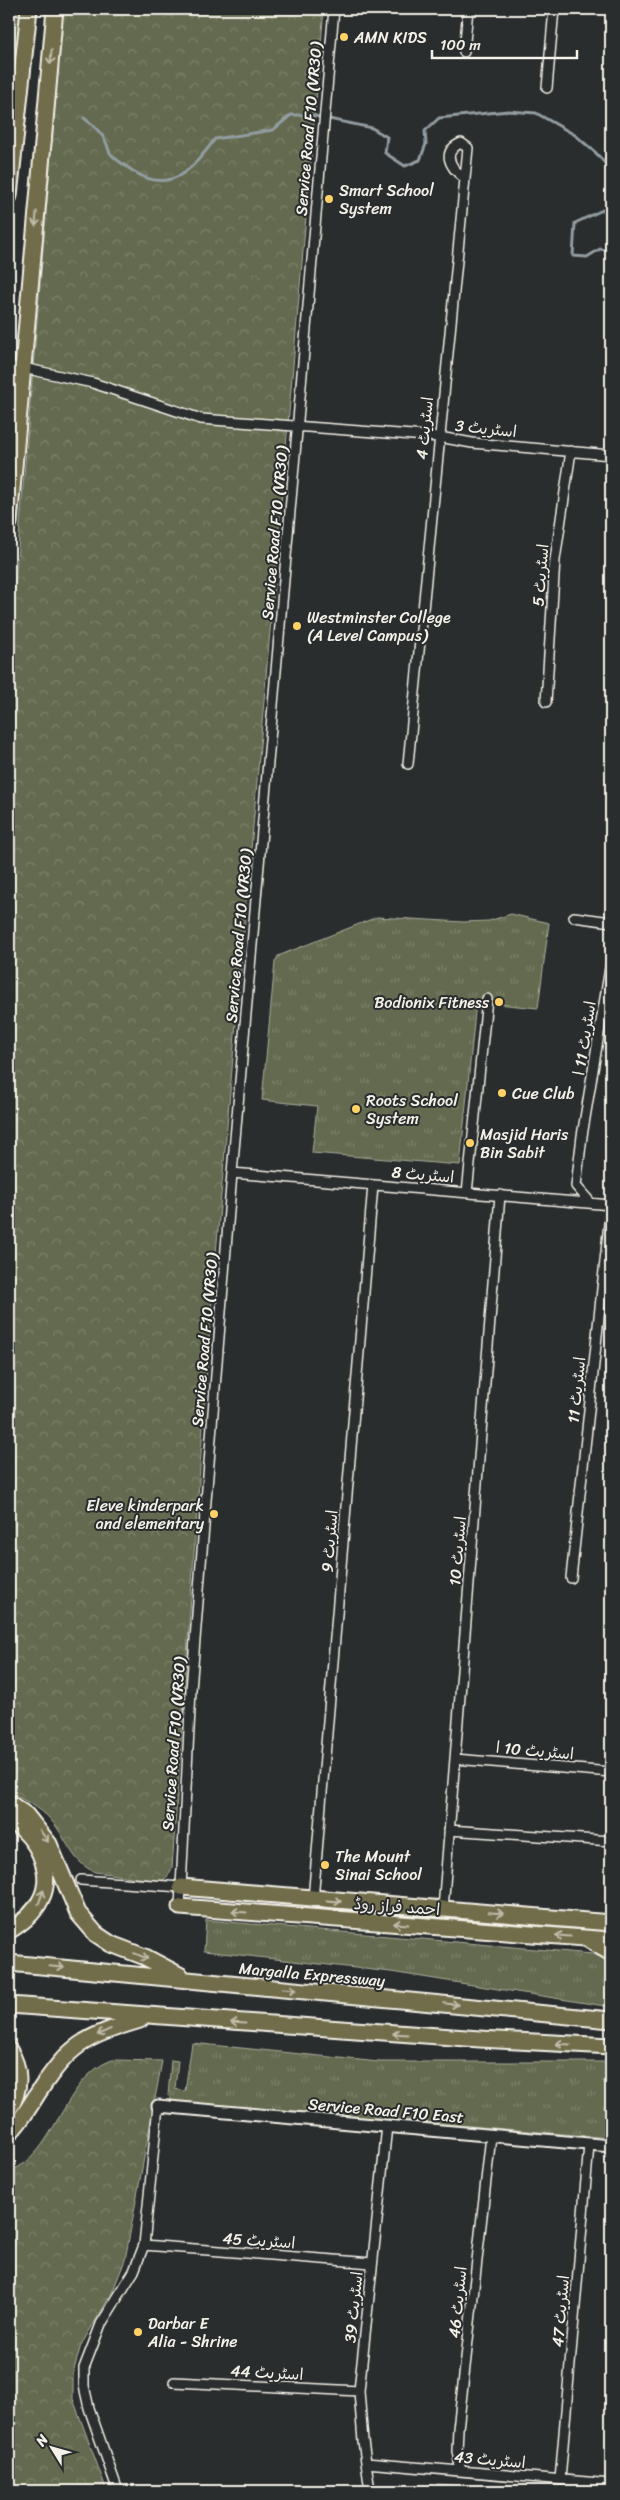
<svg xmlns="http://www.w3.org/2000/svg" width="620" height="2500" font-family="Sriracha,'Playpen Sans Arabic',sans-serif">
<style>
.green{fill:#646b50;stroke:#acae9c}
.forest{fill:url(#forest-crowns);stroke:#acae9c}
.park{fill:url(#park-tufts);stroke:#acae9c}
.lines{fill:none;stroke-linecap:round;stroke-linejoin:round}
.stream{stroke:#929da2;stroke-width:3}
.minor-casing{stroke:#f4f1e8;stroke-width:12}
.tertiary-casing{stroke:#f4f1e8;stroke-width:15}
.primary-casing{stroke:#f4f1e8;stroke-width:19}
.minor{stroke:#2a2d2e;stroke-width:9}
.tertiary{stroke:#2a2d2e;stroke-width:11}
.primary{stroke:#716d4b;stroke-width:15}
.oneway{stroke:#c0bca9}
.poi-dot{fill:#ffd166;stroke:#2a2d2e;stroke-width:2}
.labels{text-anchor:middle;stroke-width:4;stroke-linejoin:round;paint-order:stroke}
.poi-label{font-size:16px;fill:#f4f1e8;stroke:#2a2d2e;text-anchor:start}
.street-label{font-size:16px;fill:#f4f1e8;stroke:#2a2d2e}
</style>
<defs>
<pattern id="forest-crowns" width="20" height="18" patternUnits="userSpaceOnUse" patternTransform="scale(1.25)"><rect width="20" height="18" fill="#646b50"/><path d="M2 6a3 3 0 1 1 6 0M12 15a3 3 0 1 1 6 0" fill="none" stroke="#7b8169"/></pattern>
<pattern id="park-tufts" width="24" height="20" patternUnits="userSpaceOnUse" patternTransform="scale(1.25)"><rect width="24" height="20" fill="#646b50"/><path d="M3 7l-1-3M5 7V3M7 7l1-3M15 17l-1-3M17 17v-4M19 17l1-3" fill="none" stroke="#7b8169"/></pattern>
</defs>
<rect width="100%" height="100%" fill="#2a2d2e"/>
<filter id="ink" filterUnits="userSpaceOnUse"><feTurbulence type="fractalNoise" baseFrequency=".02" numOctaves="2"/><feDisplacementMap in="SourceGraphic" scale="10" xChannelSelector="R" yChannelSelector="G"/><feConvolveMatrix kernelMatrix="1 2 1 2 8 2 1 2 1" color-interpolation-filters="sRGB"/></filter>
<g filter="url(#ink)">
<path class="green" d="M9,9H23L9,122Z"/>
<path class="forest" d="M63,9H324L211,1311L172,1868L167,1878L161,1881L95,1872C71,1862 67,1838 51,1820C40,1807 23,1800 9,1792V656Z
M112,2060L162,2061L125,2260L112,2293L81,2345L73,2373V2399L107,2491H9V2171C55,2158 62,2078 112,2060Z"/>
<path class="park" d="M511,914L549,923L538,1008L476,1002L460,1165L312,1153L317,1106L262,1100L275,962L278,956L377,917L463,922L489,921Z
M206,1920L592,1954L611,1961V2007L391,1972L204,1951Z
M192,2043L379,2062H611V2138L173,2101L168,2096L171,2060L178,2061L175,2089L185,2091Z
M437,2484L521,2491H439Z"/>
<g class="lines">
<path class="stream" d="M84,118C92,124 100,131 105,140C108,145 108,151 111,154C117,161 126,166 133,171C171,196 193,168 215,139L273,130L291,115H310L372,128L387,137L385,153L405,166L420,160L426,144L425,131L439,118L508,111L536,113L575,135L596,153L611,170
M611,206L575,223L573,256L587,257L600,249L611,251"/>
<g class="minor-casing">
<path id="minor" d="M464,52L468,9
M547,88L554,9
M9,367L23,368L93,383L201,419L439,437L472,443L611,455
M546,702L555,560L571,451
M408,764L468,148L461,143C441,152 450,167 463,177
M574,917L611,922
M232,1173L611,1205
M467,1193L487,999
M590,1202L576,1186L582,1136L611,962
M571,1578L611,1205
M455,1759L611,1772
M449,1830L611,1841
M81,1880L181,1887
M313,1900L373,1185
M180,1907L191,1690L232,1173L334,9
M443,1909L500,1195
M144,2245L372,2263
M174,2382L359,2391
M366,2463L611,2484
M461,2471L457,2451L458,2429L491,2136
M560,2480L589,2145
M118,2491L89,2408L84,2386V2368L101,2324L134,2271L144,2245L158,2106
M370,2491L363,2441L359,2391L387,2126"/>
</g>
<g class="tertiary-casing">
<path id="tertiary" d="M158,2106L611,2146"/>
</g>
<g class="primary-casing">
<path id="primary" d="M9,196L29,9
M9,523L55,9
M9,1803L26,1815L49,1844L78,1913L96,1934L111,1944L145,1957L181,1976
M9,1821C35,1832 55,1872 41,1899C34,1914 22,1923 9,1931
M181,1887L611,1923
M180,1907L611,1940
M589,1940L611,1953
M9,1963L611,2020
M9,2005L480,2039L611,2046
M9,2050C21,2068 21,2091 9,2109
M9,2133C21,2122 29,2107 38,2093C70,2044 84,2037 140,2020"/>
</g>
<use href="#minor" class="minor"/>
<use href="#tertiary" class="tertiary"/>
<use href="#primary" class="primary"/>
</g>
<defs><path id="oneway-shaft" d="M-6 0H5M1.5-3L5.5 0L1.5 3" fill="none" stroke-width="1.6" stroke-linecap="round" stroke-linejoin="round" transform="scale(1.25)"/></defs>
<g class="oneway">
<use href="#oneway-shaft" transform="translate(51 57) rotate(95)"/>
<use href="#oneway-shaft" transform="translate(36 219) rotate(95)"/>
<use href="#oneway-shaft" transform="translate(44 1836) rotate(56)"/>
<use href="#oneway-shaft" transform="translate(41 1897) rotate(-70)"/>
<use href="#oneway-shaft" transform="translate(334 1901) rotate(4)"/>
<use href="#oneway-shaft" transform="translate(239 1912) rotate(-176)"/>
<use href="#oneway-shaft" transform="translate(496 1913) rotate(5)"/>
<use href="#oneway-shaft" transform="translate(401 1924) rotate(-176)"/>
<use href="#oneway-shaft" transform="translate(563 1936) rotate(-176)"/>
<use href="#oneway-shaft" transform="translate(141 1956) rotate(23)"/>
<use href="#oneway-shaft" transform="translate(57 1967) rotate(5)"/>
<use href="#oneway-shaft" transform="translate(289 1989) rotate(5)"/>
<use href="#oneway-shaft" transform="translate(451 2004) rotate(6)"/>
<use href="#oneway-shaft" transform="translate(238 2023) rotate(-176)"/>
<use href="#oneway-shaft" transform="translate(104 2032) rotate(156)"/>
<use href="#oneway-shaft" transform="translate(400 2034) rotate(-176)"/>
<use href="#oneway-shaft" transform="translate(563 2044) rotate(-177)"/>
</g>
</g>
<g class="poi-dot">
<circle cx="344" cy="37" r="5"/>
<circle cx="329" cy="199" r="5"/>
<circle cx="297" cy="626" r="5"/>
<circle cx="499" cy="1002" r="5"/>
<circle cx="502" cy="1093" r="5"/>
<circle cx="356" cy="1109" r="5"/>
<circle cx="470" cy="1143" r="5"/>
<circle cx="214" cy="1514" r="5"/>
<circle cx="325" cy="1865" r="5"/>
<circle cx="138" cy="2332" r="5"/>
</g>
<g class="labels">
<g class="poi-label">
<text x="354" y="43">AMN KIDS</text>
<text x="339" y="196">Smart School<tspan x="339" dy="18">System</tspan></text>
<text x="307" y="623">Westminster College<tspan x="307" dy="18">(A Level Campus)</tspan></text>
<text x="489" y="1008" text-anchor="end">Bodionix Fitness</text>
<text x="512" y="1099">Cue Club</text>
<text x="366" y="1106">Roots School<tspan x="366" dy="18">System</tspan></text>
<text x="480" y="1140">Masjid Haris<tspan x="480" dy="18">Bin Sabit</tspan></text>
<text x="204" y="1511" text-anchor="end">Eleve kinderpark<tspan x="204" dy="18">and elementary</tspan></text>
<text x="335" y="1862">The Mount<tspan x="335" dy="18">Sinai School</tspan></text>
<text x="148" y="2329">Darbar E<tspan x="148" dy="18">Alia - Shrine</tspan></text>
</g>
<g class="street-label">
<text transform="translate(308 129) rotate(-85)" y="6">Service Road F10 (VR30)</text>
<text transform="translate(424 428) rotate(-84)" y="6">اسٹریٹ 4</text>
<text transform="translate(486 428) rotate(6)" y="6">اسٹریٹ 3</text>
<text transform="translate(274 533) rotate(-85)" y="6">Service Road F10 (VR30)</text>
<text transform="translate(540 575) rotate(-85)" y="6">اسٹریٹ 5</text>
<text transform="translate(238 936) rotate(-85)" y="6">Service Road F10 (VR30)</text>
<text transform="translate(584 1038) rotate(-81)" y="6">اسٹریٹ 11 ا</text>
<text transform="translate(423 1174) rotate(5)" y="6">اسٹریٹ 8</text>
<text transform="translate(204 1340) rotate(-85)" y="6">Service Road F10 (VR30)</text>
<text transform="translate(576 1390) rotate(-84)" y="6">اسٹریٹ 11</text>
<text transform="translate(329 1541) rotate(-85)" y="6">اسٹریٹ 9</text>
<text transform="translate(457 1551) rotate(-85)" y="6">اسٹریٹ 10</text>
<text transform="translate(173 1744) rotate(-86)" y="6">Service Road F10 (VR30)</text>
<text transform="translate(535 1750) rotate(5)" y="6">اسٹریٹ 10 ا</text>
<text transform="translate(397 1906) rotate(4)" y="6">احمد فراز روڈ</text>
<text transform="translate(312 1974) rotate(5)" y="6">Margalla Expressway</text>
<text transform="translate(386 2110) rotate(5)" y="6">Service Road F10 East</text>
<text transform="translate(259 2240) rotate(4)" y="6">اسٹریٹ 45</text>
<text transform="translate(457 2302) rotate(-84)" y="6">اسٹریٹ 46</text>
<text transform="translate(353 2307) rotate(-84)" y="6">اسٹریٹ 39</text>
<text transform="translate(560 2311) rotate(-85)" y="6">اسٹریٹ 47</text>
<text transform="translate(267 2372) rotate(3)" y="6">اسٹریٹ 44</text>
<text transform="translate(490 2459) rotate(5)" y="6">اسٹریٹ 43</text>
</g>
</g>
<rect width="620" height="2500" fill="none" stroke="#2a2d2e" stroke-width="30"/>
<rect x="15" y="15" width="590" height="2470" fill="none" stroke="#f4f1e8" stroke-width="2" filter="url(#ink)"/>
<g transform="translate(52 2448) rotate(307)" stroke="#2a2d2e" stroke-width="4" paint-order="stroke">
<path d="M0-4L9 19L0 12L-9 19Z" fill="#f4f1e8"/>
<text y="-8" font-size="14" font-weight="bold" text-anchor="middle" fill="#f4f1e8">N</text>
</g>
<path d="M432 50v8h145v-8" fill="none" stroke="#f4f1e8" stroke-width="2.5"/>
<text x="440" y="50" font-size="15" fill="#f4f1e8" stroke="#2a2d2e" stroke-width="4" paint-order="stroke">100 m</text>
</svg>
